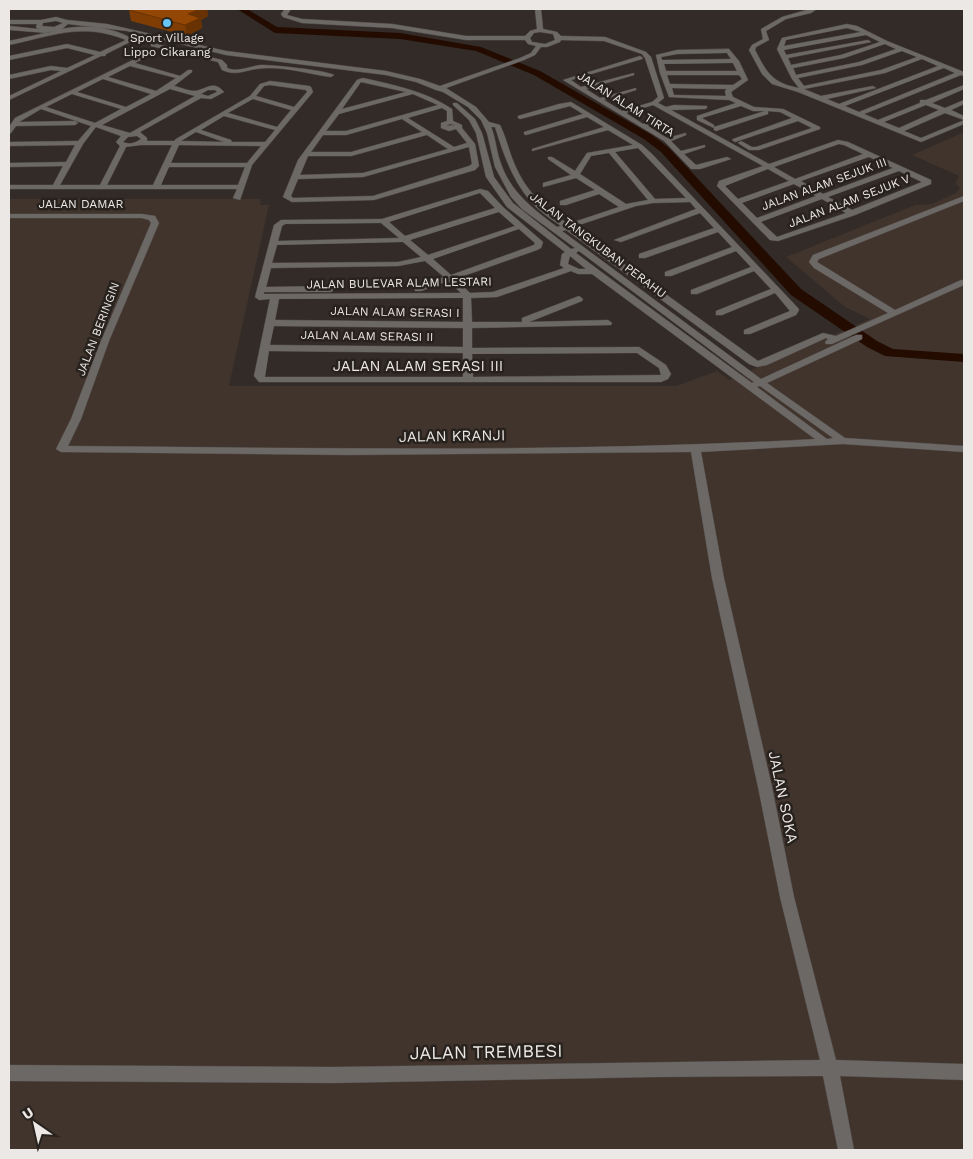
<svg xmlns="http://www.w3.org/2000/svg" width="973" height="1159" font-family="'Work Sans',sans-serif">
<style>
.built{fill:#40342c}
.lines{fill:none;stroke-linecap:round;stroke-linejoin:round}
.river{fill:#230b00;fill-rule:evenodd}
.minor-casing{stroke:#504945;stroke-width:1}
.minor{fill:#6c6866;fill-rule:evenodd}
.wall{fill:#7f3d03}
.shaded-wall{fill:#683203}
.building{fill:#944704;stroke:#683203}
.poi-dot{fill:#68c4f0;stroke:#28221e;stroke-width:2}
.labels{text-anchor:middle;stroke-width:5;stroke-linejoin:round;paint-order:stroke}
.far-poi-label{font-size:12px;fill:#ece8e5;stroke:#28221e}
.far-street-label{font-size:12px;fill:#ece8e5;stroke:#28221e}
.street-label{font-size:15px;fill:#ece8e5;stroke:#28221e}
.near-street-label{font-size:18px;fill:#ece8e5;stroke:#28221e}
</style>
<rect width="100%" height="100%" fill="#322b27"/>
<path class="built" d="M964,132V1150H9V199H261L260,205H269L229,386H676L717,371L729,380L870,319L845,307L786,257L915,205L932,204L956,193L960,188L955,183L959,176L912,155Z"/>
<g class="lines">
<path class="river" d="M237,9H247L277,27L400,33L481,47L540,71L652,135L669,148L801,289L877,341L893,349L964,354V362L885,356L867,347L791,295L661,152L644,139L534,75L476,51L400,39L275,33Z"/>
<g class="minor-casing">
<path id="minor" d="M285,9H291L287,15L302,19L392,24L466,36H525L530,31L537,29L535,9H541L543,29L557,32L561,36L605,37L646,52L651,57L664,98L658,103L666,107L674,105L707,106V108L705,109L671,110L769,164L838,140L848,142L931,180V184L855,215L778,241L770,240L717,186L719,181L763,166L653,105L626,113L643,124L662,119V121L648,126L667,138L686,133V135L671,141L681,151L705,145V147L684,154L696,165L727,157L731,159L700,169H691L664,141L563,80L640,56L643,58L642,59L571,80L581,87L634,73V75L586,89L600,98L636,88V90L604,100L622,111L652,102L658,97L645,58L642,54L604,41L561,40L560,42L547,47H541L535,55L524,60L446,88L476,107L489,122L500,125C505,135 508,147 512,158C525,191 540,204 568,224L619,207L599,194L566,205H560V201L595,190L576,178L543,187V183L571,175L548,159V157H552L575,171L587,153L633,145L608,130L532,151V149L604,127L587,117L526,135L524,134V132L583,114L570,106L520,119L518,118V116L559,104L571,102L642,145L652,154L798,308L799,310L796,315L750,334H744V330L790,311L775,293L722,315H716V311L771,289L754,271L697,294H691V290L751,267L736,251L671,276H665V272L732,247L718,232L645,258H639V254L714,228L700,213L621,242L614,240L696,209L690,202L653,203L636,206L573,227L758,361L823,333L836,336L888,313L814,268L809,262L813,255L964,196V201L819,259L817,262L895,310L961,280H964V285L832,344H826L825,342L828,339L826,338L767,365L757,367L749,364L566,230L562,231L761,379L856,335H862V339L767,383L845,438L964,446V452L843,444L701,452L724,578L772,787L794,897L836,1060L964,1064V1080L840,1076L854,1150H838L823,1076L656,1077L333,1083L9,1081V1065L333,1067L820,1060L780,897L758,787L712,578L691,452L349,455L61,452L56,449L71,419L101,341L151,223L149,220L142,218H9V214H142L155,216L159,223L109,341L81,419L68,446C316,448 566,453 815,439L592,274H578L571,271L497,297L471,298L472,322H522V318L579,296L583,299L582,301L529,322L608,320L612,323L611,325L472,328V348L639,347L666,365L671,374L668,379L661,382H259L254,376L270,299L259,300L255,297L274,225L281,220L382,219L480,189L488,191L503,207L543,242L541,248L537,250L455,279L470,293L493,292L564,268L560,265L562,254L565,252L507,207L486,177L476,133L469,120L453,105V103H457L475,119L482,133L494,177L513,203L571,249L575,248L522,209L511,197L495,167L487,133L481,120L468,107L443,92L436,90L416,82L386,75L226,55L127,31L68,24L62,29C84,24 115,27 134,40L106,54L105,56H101L9,100V96L61,71L51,70L9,79V75L51,66L67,68L95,55L67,48L9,60V56L67,44L100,52L126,40C82,22 52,36 9,45V41L54,31L47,33L10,30V26L38,29L36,27L37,24H9V20H41L56,17L67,20L107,24L226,51L386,71L420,79L440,86L520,58L531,53L536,46L528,44L525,40H466L392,28L302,23L283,17L281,14ZM56,21L63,23L54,27L42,26L43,23ZM540,32L553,34L555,40L545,44L532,42L530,38L534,33ZM491,127H495C504,156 514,185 536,207C543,214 553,220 561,226L557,227C532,208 510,192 500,161C496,150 496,138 491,127ZM839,144L844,145L863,154L795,179L774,167ZM638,148L686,198L655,199L615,152ZM609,153L648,200L626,204L580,174L591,156ZM869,157L893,168L823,194L801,181ZM768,169L789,181L738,199L725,186ZM899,171L922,182L852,210L828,197ZM794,184L816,196L757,218L742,203ZM480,193L495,208L405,236L389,222ZM822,199L846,213L777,237L761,222ZM499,212L515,226L428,255L410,240ZM381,223L399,238L278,241L282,226L285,224ZM519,229L535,243L534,245L451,275L433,259ZM403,242L421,257L398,262L272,263L277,245ZM579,251L736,369L754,382L752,383L600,271L576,253ZM570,256L586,269H579L568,264ZM425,261L444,277L415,287V291H421L448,281L461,293L264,294V292H331L335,289L331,286L266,287L271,268L398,266ZM463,298V322L275,320L279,299ZM274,326L463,328V347L270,345ZM269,351L463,353V377H265ZM637,353L659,368L661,375L473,377L472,354ZM760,386L833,438L827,439L757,387Z
M810,9H817L811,13L786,19L766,31L769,40L756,47L755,50C767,73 772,83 799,88L792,79L777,49L782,38L847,24L857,26L887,41L964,72V76L961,75L864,114L878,120L920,103V100H926L964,85V89L932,103L945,108L964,100V104L951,110L964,116V120L945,113L904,131L921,138L962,121L964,120V124L921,142L798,92L772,84L762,74L749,50L752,45L763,39L761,29L782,17ZM847,28L861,32L784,46L786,40ZM866,35L880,42L841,55L791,65L788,58L871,42L868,40L786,55L784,50ZM885,44L896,49L859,62L796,75L793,68L844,58ZM902,51L917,57L881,70L804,86L798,78L862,65ZM922,59L938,66L839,104L827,99L876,88L873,86L821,96L804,89L885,73ZM944,68L955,73L859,112L845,106ZM926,105L939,110L899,128L884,122Z
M153,43L222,60L227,65V68C238,73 250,66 261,65C273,65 325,70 334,75L331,77C307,74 281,65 256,69C243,71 235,76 222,70L218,62L151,46V44Z
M729,49L739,61L748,80L731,92L733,97L754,107L783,109L820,127V129L759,150H749L738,143L741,141L752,147H756L812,128L798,121L735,142L732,140L733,139L792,118L780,112L768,111V114L716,131L714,130V128L697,120V116L736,103L729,100L669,97L660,73L656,55L677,50ZM727,53L731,59L662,60L661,57L677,54ZM733,63L737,71H666L664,64ZM667,75H739L742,79L733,85L670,84ZM672,88L727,89L725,91L726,96L674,95ZM741,106L753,111H765L714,127V125L702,118Z
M139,57L144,58L135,63L180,76L188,70H192V72L174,86C180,87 188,91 194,91C206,90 213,79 224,92L211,99L201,98L140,132L147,138V141H174L176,139L250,96L260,84L270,81L309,86L311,87L313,92L252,165L240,200L233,198L237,189H9V185H53L63,166L9,167V163L66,162L75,145L9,146V142L78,141L91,126L41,109L19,122L75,121L78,123L75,125L16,126L11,133L9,134V127L15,118ZM130,66L176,78L156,91L108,77ZM103,79L151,94L126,107L77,92ZM270,85L306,90L307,92L294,107L256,96L264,86ZM170,89L195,96L130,133L102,125ZM208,90H215L217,92L208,96L201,94ZM72,94L121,109L95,123L46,107ZM253,99L291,110L277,127L228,113ZM224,116L275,130L265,142H232L231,140L201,130ZM96,127L121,136L116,142L120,146L100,185H60L83,144ZM196,132L224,142L181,141ZM137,136L141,139C135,143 130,145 123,142L128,137ZM141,145H172L153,185H107L126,147ZM179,145L261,146L247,163H171ZM169,167H245L238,185H161Z
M363,78C394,85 425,91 452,109L453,121L462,125V128L475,144L479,166L475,170L374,200L292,202L283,197L298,160L357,80ZM361,82L406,92L342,109ZM413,94L438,105L346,131H326L339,114ZM442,108L447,111V121L441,123V128L449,131L456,129L467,143L454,147L408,118ZM402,119L422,132L351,152H311L323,135H346ZM450,124L455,125L446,126ZM427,135L448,149L363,173L300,175L308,156H351ZM469,147L472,164L469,166L373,196L293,198L291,196L298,179L363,177Z"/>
</g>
<use href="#minor" class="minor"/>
</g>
<path class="wall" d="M133,9H207L208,16L201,20L202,28L187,36L131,21L129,10Z"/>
<path class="shaded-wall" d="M200,9H207L208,16L201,20L202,28L187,36L185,25L188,14Z"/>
<path class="building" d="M133,9H200L188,14L200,18L185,25L129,10Z"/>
<circle class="poi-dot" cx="167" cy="23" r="5"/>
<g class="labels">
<g class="far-poi-label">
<text x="167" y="42">Sport Village<tspan x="167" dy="14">Lippo Cikarang</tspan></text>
</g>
<g class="far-street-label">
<text transform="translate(626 104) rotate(32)" y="4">JALAN ALAM TIRTA</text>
<text transform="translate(824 184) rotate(-20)" y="4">JALAN ALAM SEJUK III</text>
<text transform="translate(849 201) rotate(-21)" y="4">JALAN ALAM SEJUK V</text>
<text x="81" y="208">JALAN DAMAR</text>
<text transform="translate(598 245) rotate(37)" y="4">JALAN TANGKUBAN PERAHU</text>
<text transform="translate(399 283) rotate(-1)" y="4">JALAN BULEVAR ALAM LESTARI</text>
<text transform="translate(395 312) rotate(1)" y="4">JALAN ALAM SERASI I</text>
<text transform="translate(98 329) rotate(-69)" y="4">JALAN BERINGIN</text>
<text transform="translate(367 336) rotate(1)" y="4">JALAN ALAM SERASI II</text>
</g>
<g class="street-label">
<text x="418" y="371">JALAN ALAM SERASI III</text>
<text transform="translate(452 436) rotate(-1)" y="5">JALAN KRANJI</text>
<text transform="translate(783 797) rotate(78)" y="5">JALAN SOKA</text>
</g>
<g class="near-street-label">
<text transform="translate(486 1052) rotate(-1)" y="6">JALAN TREMBESI</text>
</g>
</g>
<rect width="973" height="1159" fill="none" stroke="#ece8e5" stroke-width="20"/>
<g transform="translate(35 1124) rotate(326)" stroke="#28221e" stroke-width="4" paint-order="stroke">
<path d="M0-4L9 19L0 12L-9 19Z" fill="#ece8e5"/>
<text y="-8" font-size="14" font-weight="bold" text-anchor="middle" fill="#ece8e5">U</text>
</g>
</svg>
